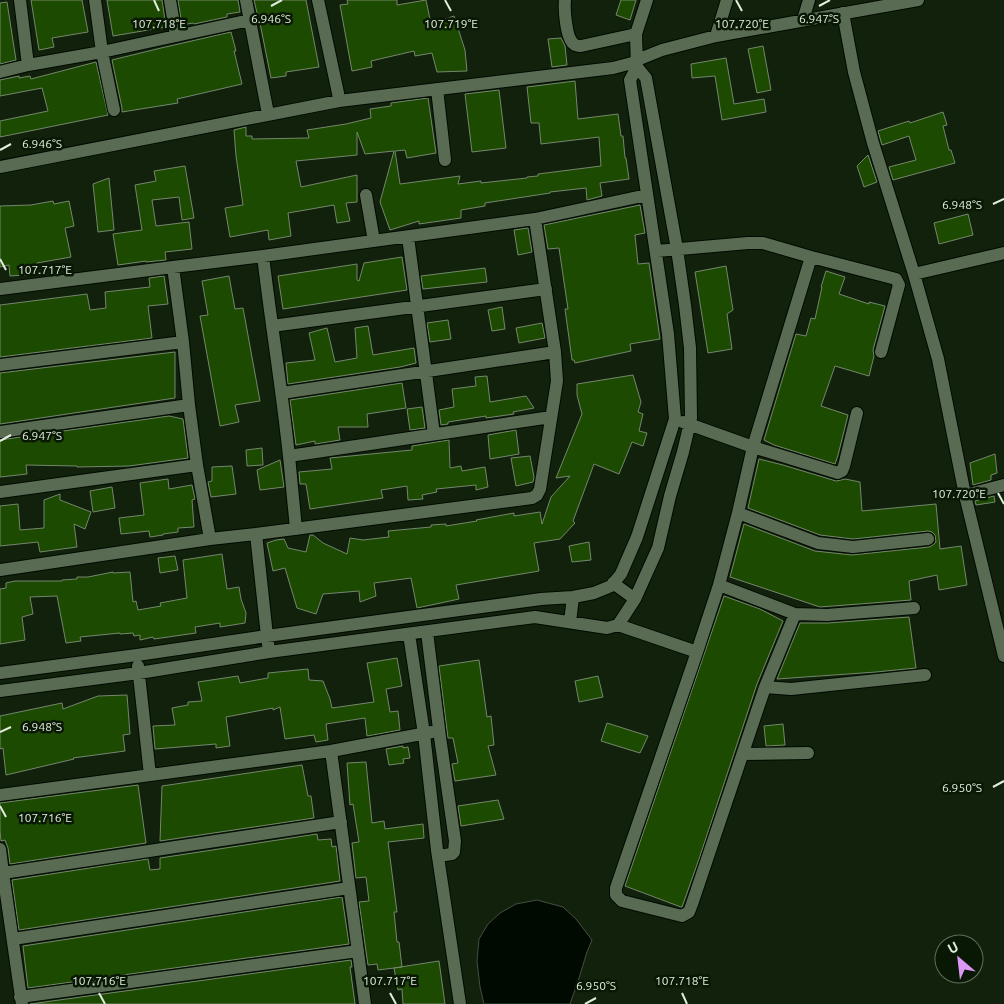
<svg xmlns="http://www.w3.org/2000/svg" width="1004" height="1004" font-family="Ubuntu,sans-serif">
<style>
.water{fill:#000a00;stroke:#444e43}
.building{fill:#1c4a00;stroke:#74876d}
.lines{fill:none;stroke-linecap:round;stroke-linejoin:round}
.minor-casing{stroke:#010a00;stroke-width:14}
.minor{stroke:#596c53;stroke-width:12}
.ticks{fill:none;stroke:#e2ecde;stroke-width:2}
.ticks-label{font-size:12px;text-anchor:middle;fill:#e2ecde;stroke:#091804;stroke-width:5;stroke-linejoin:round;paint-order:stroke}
</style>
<rect width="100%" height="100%" fill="#12210b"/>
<path class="water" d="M537,900L563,907L576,919L592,940L587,952L579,978L570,1004H484L480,987L477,961L479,939L488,924L500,913L516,904Z"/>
<path class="building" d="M31,0H82L88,32L52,38L54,47L39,50Z
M107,0H162L166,27L113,36Z
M178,0H238L240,12L227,14V17L194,24L193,23L182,25Z
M254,0H306L319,67L286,72V76L271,78L258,13H257Z
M347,0H397V5L426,0L431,24L454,16L465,50L467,71L437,72L432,53L415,56L414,51L371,61L372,67L352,71L340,5L348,4Z
M621,0H636L630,20L616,15Z
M7,2L16,60L0,64V3Z
M231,32L236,51H234L242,84L177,99L178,103L122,112V108L112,60L161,48Z
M561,38L565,46L567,65L552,67L548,39Z
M763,46L771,90L757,93L748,49Z
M726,58L734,104L764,99L766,112L722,120L715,76L692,78L691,64Z
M96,62L108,115L0,137V121L48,111L42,88L0,96V80L19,76V78L30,76L31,79Z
M575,81L578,119L618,114L621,136H623L625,158H626L629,179L600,183L602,196L587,200L586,188L550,192V193L485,203V206L461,210V218L419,224V221L390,230L380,202L394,151L365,154L357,132V155L296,161L301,187L357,175V202L346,203L350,221L337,223L334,205L288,213L291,236L269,240L268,230L230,237L225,208L243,205L236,156L234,130L246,127V136H252V139L309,138L307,130L346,124L371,118L370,109L391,106V103L428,98L436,153L407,158L405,150L395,151L400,184L460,176L458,184L481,181V183L527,178V177L538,176V174L601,166L599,137L541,144L539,123H531L527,87Z
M499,90L506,148L472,152L465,94Z
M943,112L947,125L943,126L949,150H951L955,163L893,180L889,167L916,160L909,136L882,145L878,131L909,121L910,123Z
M868,155L877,182L864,187L857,166Z
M185,166L194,218L182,220L179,197L152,200L156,226L189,222L192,249L165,252L166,260L146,262V261L118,265L113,234L142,230L135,185L156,181L154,171Z
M109,178L114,230L98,232L93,184Z
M53,201L54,204L69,201L74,226L65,228L71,257L37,263L38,274L10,276L9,265L0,267V206L31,205Z
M640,205L645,233L635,235L638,264L649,263L660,339L630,344L631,351L575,363L574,360H572L565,309H568L559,248L548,249L544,225Z
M968,214L973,235L939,244L934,223Z
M528,228L532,252L518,255L514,230Z
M402,257L407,290L283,309L278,276L357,264V280L359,281L364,263Z
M726,266L733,310L727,314L732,349L708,353L695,272Z
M485,268L487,282L423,289L421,276Z
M826,271L845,277L839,294L869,304V302L885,306L873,350L874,356L869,376L835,366L821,406L848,415L838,455L835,464L774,445L764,440L796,334L806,336L811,318L815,319L822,287H821Z
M164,276L168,304L148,306L152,338L0,357V305L87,294L90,310L106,308L105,292L150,287L149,278Z
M229,276L235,309L243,308L260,401L235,405L239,422L220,426L200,316L208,315L202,281Z
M502,307L505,329L492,331L488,310Z
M448,320L451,339L430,342L427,323Z
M542,323L545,338L519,343L516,328Z
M368,326L373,355L414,348L416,363L400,367L288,384L286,363L315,360L309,333L327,328L335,362L357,358L355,328Z
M175,352V398L0,424V373Z
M633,375L641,402L638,412L643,414L639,431L647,433L643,446L632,442L619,474L594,464L573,521L575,523L560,539L534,543L539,571L456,585L459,599L417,608L411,578L374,583L376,596L360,602L359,591L323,594L316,614L297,608L285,568L273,571L267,543L276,540L284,539L288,548L306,552L310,535H313L323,543L347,554L350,538L363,540L389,537L388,531L431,527V525L446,524V526L477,521L476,520L514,513V516L540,512L542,524L551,497L570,476L556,478L582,414L577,395V384Z
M487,376L490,402L526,396L534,408L513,412L514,414L486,418V416L448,422V424L441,425L439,410L454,407L452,389L476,386L475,377Z
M402,383L406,408L367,414L368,427H338L340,440L315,444V441L296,445L290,400Z
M422,407L425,428L410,430L407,409Z
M169,416L183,419L188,458L129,466L77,467V466L26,465L27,474L0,477V440Z
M516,430L519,454L490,459L488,435Z
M449,440L450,468L461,466L462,471L485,467L488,487L476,490V485L436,489L437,492L422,495L423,499L408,500L407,486L381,490L383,498L310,509L306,484H300L299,472L332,469L330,458L412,450V446Z
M262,448L263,465L247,466L246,450Z
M995,454L997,473L991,475V480L973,485L970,463Z
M530,456L534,477L533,482L516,486L511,458Z
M759,459L783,465L836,481L841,480L845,479L860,482L862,511L936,504L940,549L961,546L967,585L939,590L937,575L909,581L911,600L820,607L730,577L744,524L815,551L852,555L929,547L933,545L936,542L935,535L932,532L928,531L853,539L820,535L748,508Z
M280,460L284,487L260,490L257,470Z
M232,466L236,494L211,497L208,482L212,481V467Z
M168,479L169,489L192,485L195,499L192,500L194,527L178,528V532L163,534V535L150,537L149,531L121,534L119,518L144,515L140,483Z
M112,487L115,508L93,512L90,491Z
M60,494V500L91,512L85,529L74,524L77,547L40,552L38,542L0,546V506L18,504L20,530L44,528V500Z
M994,496L995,502L976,505L975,501Z
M589,542L591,560L572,562L569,546Z
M222,554L227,589L239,587L241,599L246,613L245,623L220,627V623L195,627L196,633L154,639L153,637L140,640V635L134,636L133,633L120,634V633L80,637L81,641L66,643L57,596L30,597L33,614L22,617L25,640L0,644V589L6,588V583L15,581H62V580L77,579V577H88L113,572V573L130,572L133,602L136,601L138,610L161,606L160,603L187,598L183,560Z
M175,556L178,570L160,573L158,558Z
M724,596L760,609L783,621L757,684L699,859L682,907H681L625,886Z
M909,617L916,668L876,672L777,679L800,623H828Z
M397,658L402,686L386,689L390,712L398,711L400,730L367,736L365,718L326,724L328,740L316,742L314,735L285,739L280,707L273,710V708L226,717L230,746L216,748V744L155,749L153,726L175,725L172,708L188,705V702L202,701L198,682L238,676L240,683L268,678V673L308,669L309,680L323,681L330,699L332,708L374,702L367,663Z
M479,660L487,717L491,716L494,745L488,746L496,775L455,781L452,764L458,763L453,738H448L439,666Z
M598,676L603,697L579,702L575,681Z
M127,695L130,734L123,735L125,751L73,758L74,759L6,775L3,748L0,749V716L62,703L63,709L98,696Z
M607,723L648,736L640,753L601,741Z
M783,724L785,745L766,746L764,726Z
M403,746V748L408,747L410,758L403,759L404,763L389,765L386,749Z
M366,762L372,823L384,821L385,829L423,824L424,838L388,842L397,912H394L397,942H399L402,967L378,970L377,964L368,965L359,902L369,901L366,877L356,878L352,843L359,842L353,804L350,805L347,763Z
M302,765L308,796H311L314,818L160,841L162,786Z
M138,785L146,843L10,864L8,848L5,840L1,841L0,831V803Z
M498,800L504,819L461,826L458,806Z
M317,834L318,840L331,839L332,847L336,846L340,881L19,930L12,880L148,859L150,870L160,869V858Z
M342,897L349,944L28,988L23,946Z
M351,960L352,967H350L355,1004H30Z
M439,961L445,1004H403L402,989L398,990L394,968Z"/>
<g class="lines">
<g class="minor-casing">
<path id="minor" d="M20,0L28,65
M95,0L102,52L114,110
M170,0L176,36
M246,0L268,114
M318,0L338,93L339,101
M565,0C564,9 566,39 574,44C576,46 579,46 581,46L636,34
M843,13L854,72L873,143L914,274L938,359L965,495L1004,656
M803,20L809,0
M716,36L727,0
M0,72L28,65L102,52L250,20
M437,89L445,160
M0,167L339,101L613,68L632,63L642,58L662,50L716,36L918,0
M366,195L374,241
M535,219L647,195
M408,237L434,434
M657,251L748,243H763L811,257L753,447L738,513L818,543L853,547L928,539
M263,256C271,323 282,390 289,456L551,417
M811,257L896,279L899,285L881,352
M914,274L1004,253
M0,289L173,267L263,256L535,219L555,352L557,381L540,489L537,495L532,498L256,534L267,636L269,652
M272,326L546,289
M0,365L183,342
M282,393L555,352
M683,422L753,447L838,473L842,471L844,466L857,413
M0,432L189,405
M289,456L296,529
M0,492L197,465
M965,495L1004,485
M210,539L256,534
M0,570L210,539L197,465L189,405L183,342L173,267
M613,583L635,599
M719,585L795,614L765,687L692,904L689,912L682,916L622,901L616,895V888L697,652Z
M719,585L738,513
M795,614L827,615L914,608
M570,622L573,597
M618,625L635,599L658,548L670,496L683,452L691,418L690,348L685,305L677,249L646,78L637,67
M427,632L440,737L455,841L454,852L452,854L438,856
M409,634L424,734L437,850L460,1004
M138,666L150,775
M0,673L137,655L267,636L541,599L573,597L594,593L611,586L621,574L637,537L675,419L668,334L630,80L637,67L636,34L647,0
M765,687L791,689L925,675
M0,691L139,673L269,652L535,617L607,628L618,625L697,652
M331,751L432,732
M743,754L808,753
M0,795L331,751L365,1004
M0,849L3,873
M13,939L349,888
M20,997L358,951
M22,1004L3,873L341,822"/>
</g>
<use href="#minor" class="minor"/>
</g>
<path class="ticks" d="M154,0L159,11M445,0L451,11M736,0L742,11M271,6L282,0M819,6L830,0M0,150L11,144M993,204L1004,199M0,259L6,270M0,441L11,435M998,493L1004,504M0,732L11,727M993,787L1004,781M0,806L6,817M99,993L105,1004M390,993L396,1004M682,993L687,1004M585,1004L596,998"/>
<g class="ticks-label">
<text x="271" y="23">6.946°S</text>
<text x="819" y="23">6.947°S</text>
<text x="159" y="28">107.718°E</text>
<text x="451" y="28">107.719°E</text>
<text x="742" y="28">107.720°E</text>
<text x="42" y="148">6.946°S</text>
<text x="962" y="209">6.948°S</text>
<text x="45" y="274">107.717°E</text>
<text x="42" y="440">6.947°S</text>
<text x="959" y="498">107.720°E</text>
<text x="42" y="731">6.948°S</text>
<text x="962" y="792">6.950°S</text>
<text x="45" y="822">107.716°E</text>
<text x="99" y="985">107.716°E</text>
<text x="390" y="985">107.717°E</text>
<text x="682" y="985">107.718°E</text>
<text x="596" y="990">6.950°S</text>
</g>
<g transform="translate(959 959) rotate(332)"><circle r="24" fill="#091804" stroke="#606d5b"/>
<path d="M0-4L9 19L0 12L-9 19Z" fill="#dc99f4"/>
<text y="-8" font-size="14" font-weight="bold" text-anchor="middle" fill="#e2ecde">U</text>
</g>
</svg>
